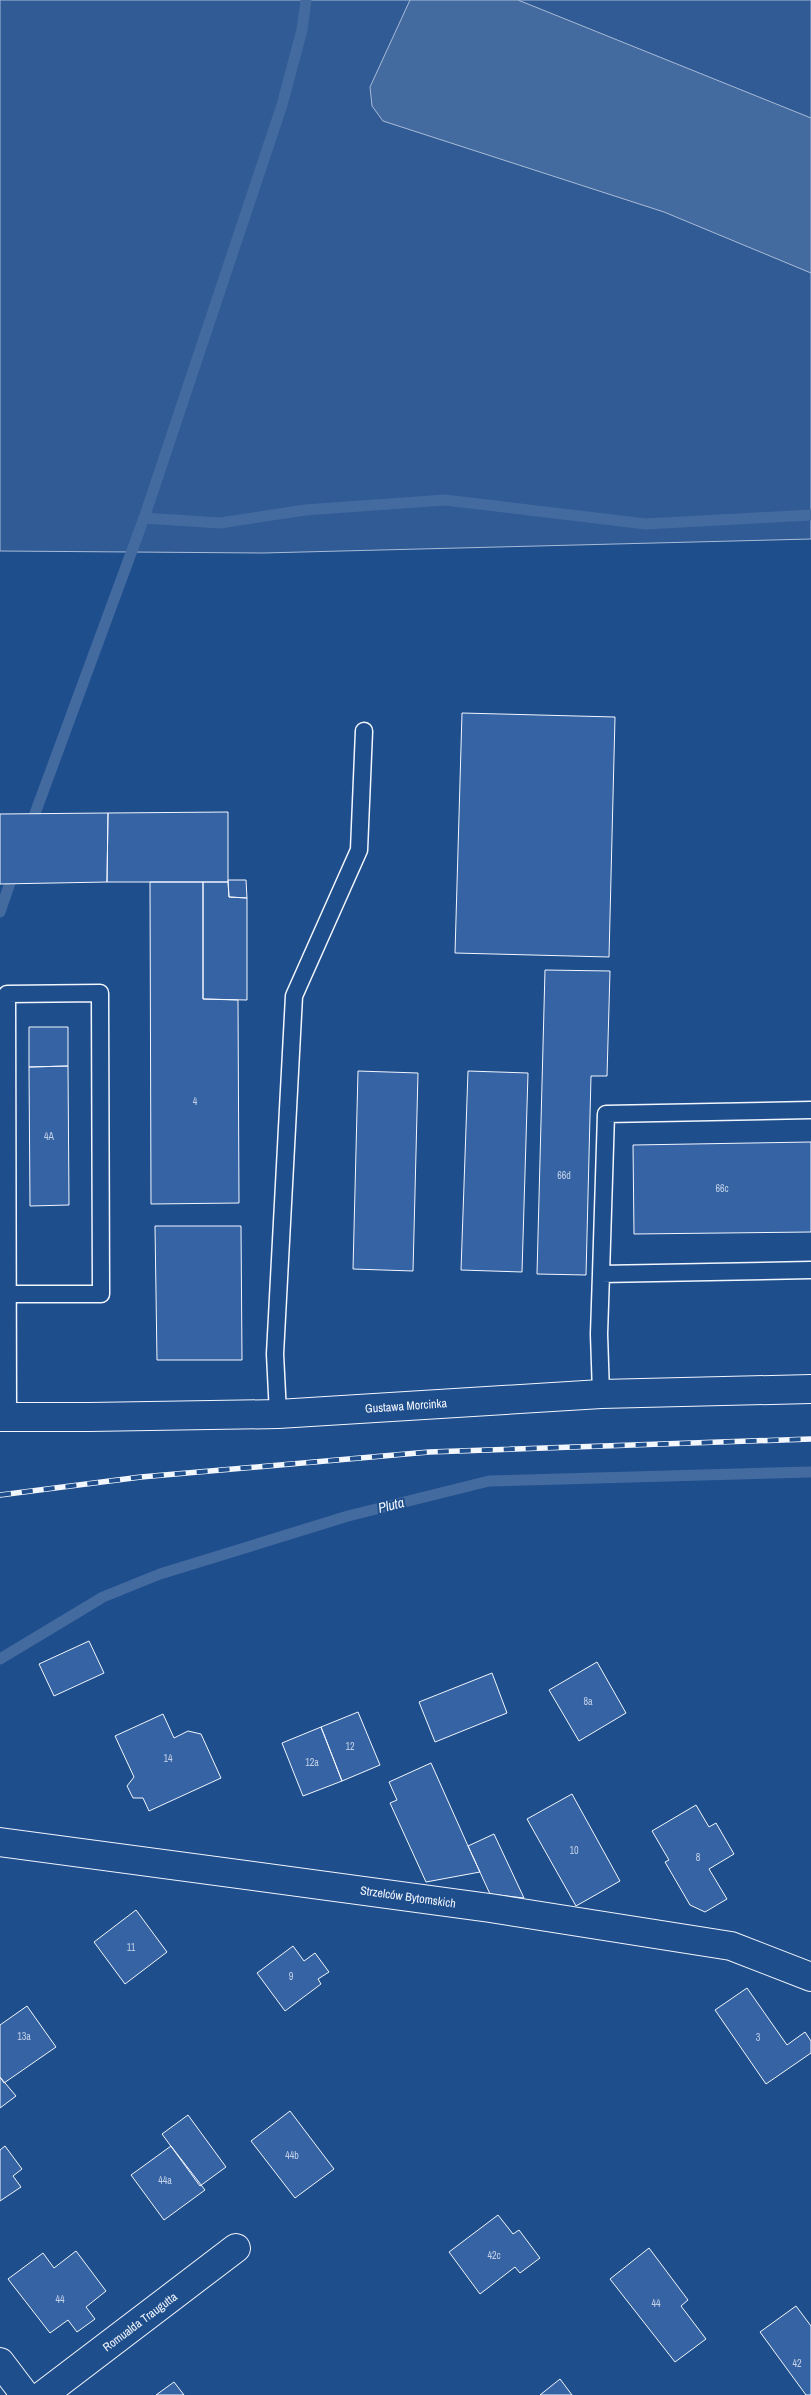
<svg xmlns="http://www.w3.org/2000/svg" width="811" height="2395" font-family="'Archivo Narrow',sans-serif">
<style>
.built{fill:#305b95;stroke:#a8bbd7}
.water{fill:#446ba0;stroke:#a8bbd7}
.lines{fill:none;stroke-linecap:round;stroke-linejoin:round}
.stream{stroke:#446ba0;stroke-width:11}
.building{fill:#3563a3;stroke:#f2f6ff}
.service-casing{stroke:#f2f6ff;stroke-width:19}
.minor-casing{stroke:#f2f6ff;stroke-width:30}
.service{stroke:#1f4e8c;stroke-width:16}
.minor{stroke:#1f4e8c;stroke-width:28}
.rail-casing{stroke:#f2f6ff;stroke-width:5.5}
.rail{stroke:#1f4e8c;stroke-width:4;stroke-dasharray:11;stroke-linecap:butt}
.labels{text-anchor:middle;stroke-width:4;stroke-linejoin:round;paint-order:stroke}
.number-label{font-size:10px;fill:#c3d1e8}
.street-label{font-size:12px;fill:#f2f6ff;stroke:#1f4e8c}
.water-label{font-size:14px;font-style:italic;fill:#f2f6ff;stroke:#1f4e8c}
</style>
<rect width="100%" height="100%" fill="#1f4e8c"/>
<path class="built" d="M0,0H811V539L263,553L0,551Z"/>
<path class="water" d="M410,0H518L811,118V273L664,212L383,121L372,106L370,87Z"/>
<g class="lines">
<path class="stream" d="M144,518L220,523L305,510L445,500L646,524L811,515
M30,827L144,518L282,105L302,30L306,0
M0,912L14,871
M0,1659L103,1597L160,1574L348,1516L489,1481L811,1472"/>
</g>
<path class="building" d="M462,713L615,717L609,957L455,953Z
M228,812V882H107L108,813Z
M108,813L107,882L0,884V814Z
M228,880H246L247,898L229,897Z
M150,882H203V999L238,1000L239,1203L151,1204Z
M203,882H228L229,897L247,898V1000L203,999Z
M545,970L610,971L607,1076H591L586,1275L537,1274Z
M29,1027H68V1066L29,1067Z
M68,1066L69,1205L30,1206L29,1067Z
M358,1071L418,1073L413,1271L353,1269Z
M468,1071L528,1073L522,1272L461,1270Z
M811,1142V1232L634,1234L633,1145Z
M155,1226H241L242,1360H157Z
M89,1641L104,1673L54,1696L39,1664Z
M597,1662L626,1713L579,1741L549,1690Z
M492,1673L507,1713L435,1742L419,1702Z
M358,1712L380,1765L342,1781L321,1727Z
M163,1714L174,1738L188,1731L201,1734L221,1778L149,1811L143,1798H133L127,1786L134,1777L115,1736Z
M321,1727L342,1781L303,1796L282,1743Z
M431,1763L468,1846L480,1872L426,1882L390,1803L397,1800L389,1782Z
M572,1794L620,1881L576,1906L527,1819Z
M696,1805L709,1827L716,1823L734,1854L709,1869L727,1899L705,1912L690,1905L665,1862L669,1860L652,1831Z
M494,1834L524,1898L490,1894L468,1846Z
M136,1910L167,1952L125,1984L94,1942Z
M293,1946L304,1961L315,1953L329,1972L318,1979L321,1984L285,2011L257,1973Z
M747,1988L787,2045L805,2032L811,2041V2053L766,2084L715,2010Z
M27,2006L56,2047L4,2083L0,2077V2025Z
M0,2077L16,2096L0,2108Z
M290,2111L334,2169L295,2198L251,2141Z
M188,2115L226,2167L200,2186L162,2134Z
M5,2146L22,2169L13,2176L21,2187L0,2201V2150Z
M171,2146L205,2190L164,2220L131,2175Z
M498,2215L513,2234L519,2230L540,2258L520,2273L515,2267L480,2294L449,2252Z
M649,2248L688,2300L681,2306L706,2339L675,2362L610,2279Z
M76,2251L106,2291L86,2307L95,2319L77,2332L68,2320L50,2333L8,2279L43,2253L54,2268Z
M796,2306L811,2326V2395H806L760,2332Z
M560,2379L572,2395H540Z
M174,2382L184,2395H156Z"/>
<g class="lines">
<g class="service-casing">
<path id="service" d="M601,1274L606,1114L811,1110
M7,1294H101L100,993L7,994L8,1418
M601,1394L599,1334L601,1274L811,1270
M278,1414L275,1354L294,996L359,850L364,731"/>
</g>
<g class="minor-casing">
<path id="minor" d="M0,1417H89L278,1414L601,1394L811,1389
M0,1842L490,1908L731,1946L811,1977
M0,2362L25,2395
M43,2395L236,2248"/>
</g>
<use href="#service" class="service"/>
<use href="#minor" class="minor"/>
<g class="rail-casing">
<path id="rail" d="M0,1495L141,1477L429,1452L811,1439"/>
</g>
<use href="#rail" class="rail"/>
</g>
<g class="labels">
<g class="number-label">
<text x="195" y="1105">4</text>
<text x="49" y="1140">4A</text>
<text x="564" y="1179">66d</text>
<text x="722" y="1192">66c</text>
<text x="588" y="1705">8a</text>
<text x="350" y="1750">12</text>
<text x="168" y="1762">14</text>
<text x="312" y="1766">12a</text>
<text x="574" y="1854">10</text>
<text x="698" y="1861">8</text>
<text x="131" y="1951">11</text>
<text x="291" y="1980">9</text>
<text x="24" y="2040">13a</text>
<text x="758" y="2041">3</text>
<text x="292" y="2159">44b</text>
<text x="165" y="2184">44a</text>
<text x="494" y="2259">42c</text>
<text x="60" y="2303">44</text>
<text x="656" y="2307">44</text>
<text x="797" y="2367">42</text>
</g>
<g class="street-label">
<text transform="translate(406 1406) rotate(-4)" y="4">Gustawa Morcinka</text>
<text transform="translate(408 1897) rotate(8)" y="4">Strzelców Bytomskich</text>
<text transform="translate(140 2322) rotate(-37)" y="4">Romualda Traugutta</text>
</g>
<g class="water-label">
<text transform="translate(391 1505) rotate(-14)" y="5">Pluta</text>
</g>
</g>
</svg>
